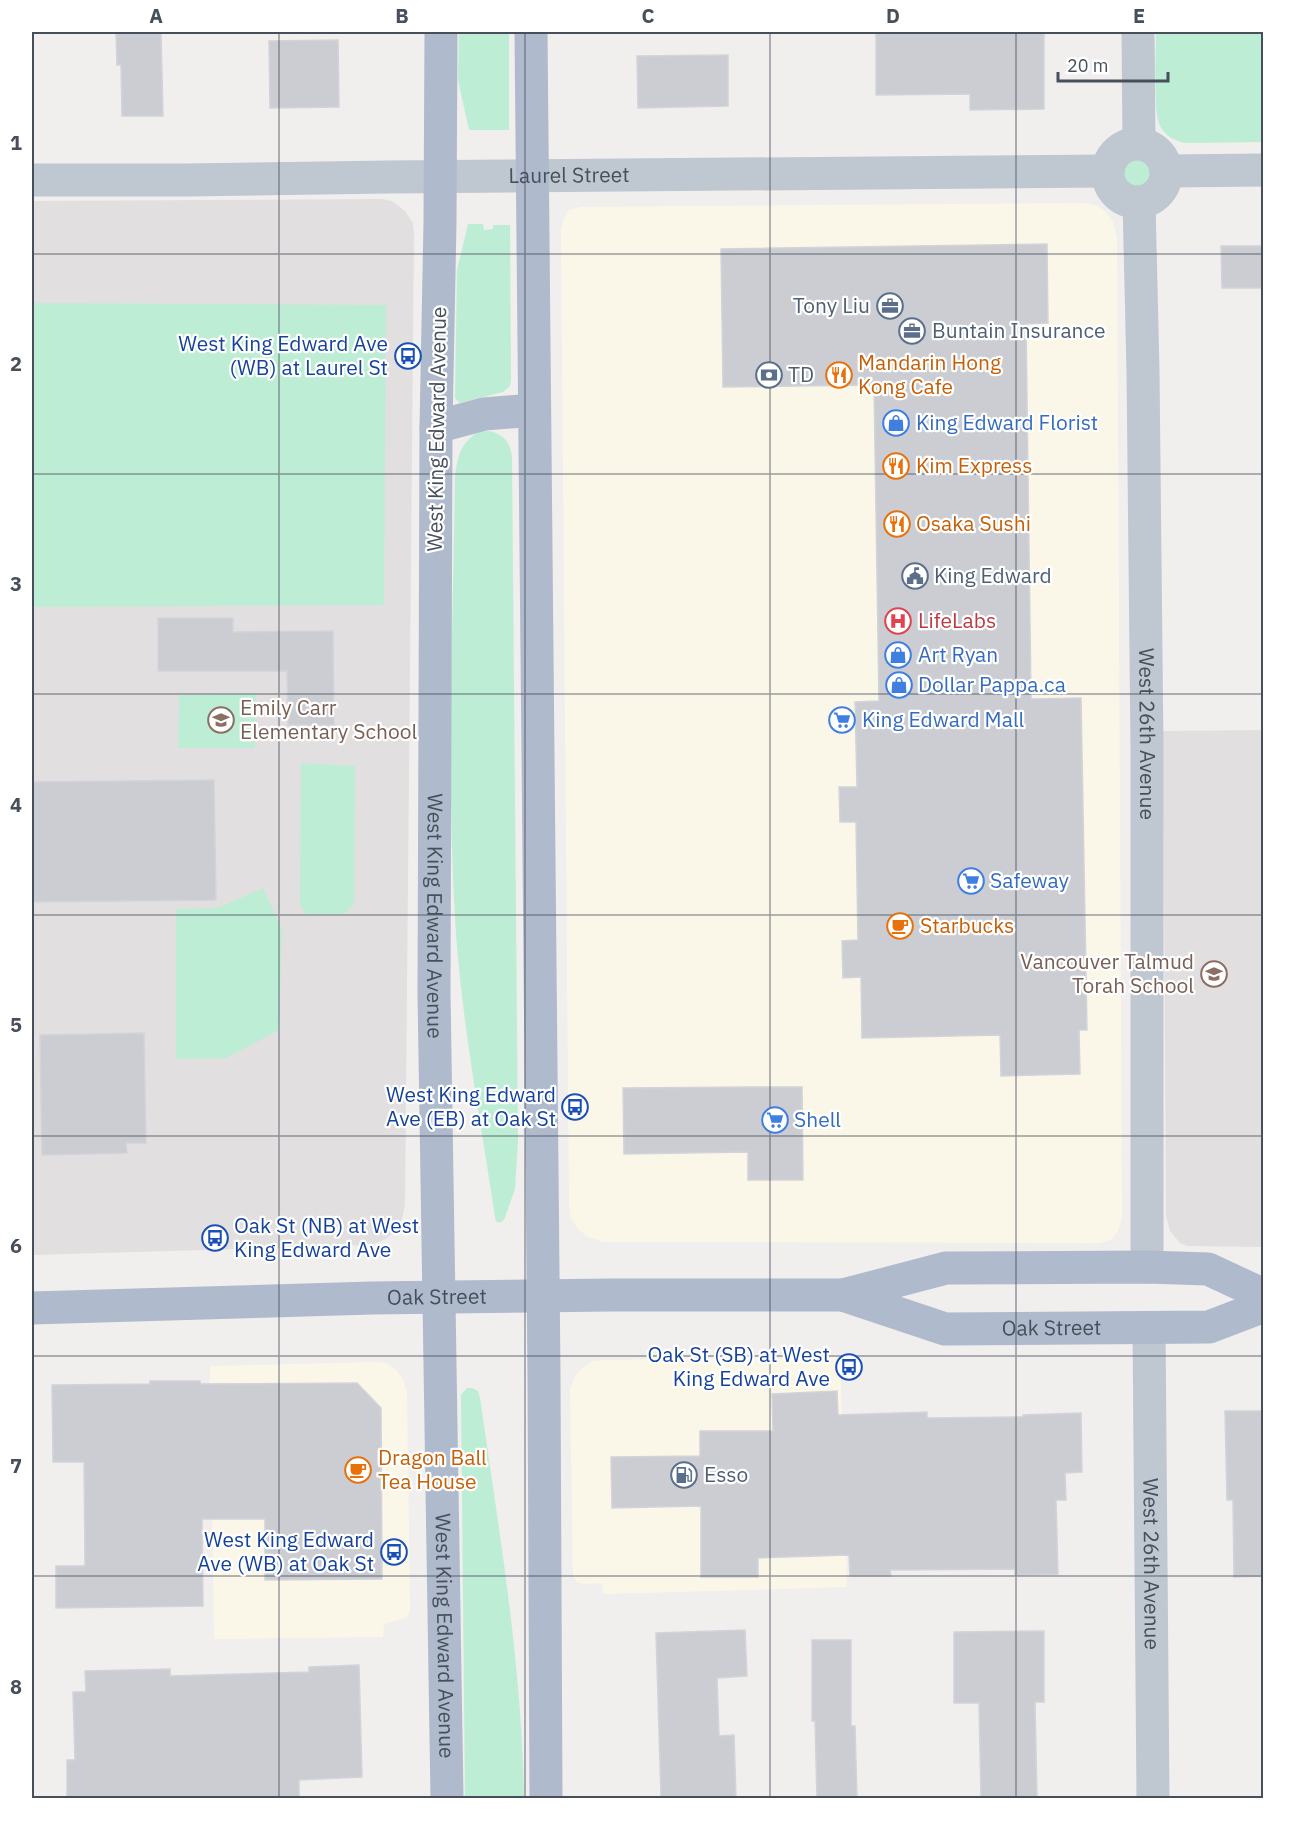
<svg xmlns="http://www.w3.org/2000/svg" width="1295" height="1830" font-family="'IBM Plex Sans',sans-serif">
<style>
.commercial{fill:#fbf7e8}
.education{fill:#e2dfe0}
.green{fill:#beedd5}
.building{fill:#cbcdd3;stroke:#d2d4d9;stroke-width:1.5}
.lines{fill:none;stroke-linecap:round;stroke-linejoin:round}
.minor{stroke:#bfc7d0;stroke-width:33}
.major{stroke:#afbacc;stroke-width:33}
.grid{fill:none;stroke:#474f5b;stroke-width:1.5;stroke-opacity:0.55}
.labels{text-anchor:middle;stroke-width:4.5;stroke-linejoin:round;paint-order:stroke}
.street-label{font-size:21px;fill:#474f5b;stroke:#fff}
.service-label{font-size:21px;fill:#4e5e75;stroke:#fff;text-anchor:start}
.transit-label{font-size:21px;fill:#164399;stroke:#fff;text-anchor:end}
.food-label{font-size:21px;fill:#c56008;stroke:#fff;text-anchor:start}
.shop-label{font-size:21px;fill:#366cbe;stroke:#fff;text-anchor:start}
.health-label{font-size:21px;fill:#be3a42;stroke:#fff;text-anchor:start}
.education-label{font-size:21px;fill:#785e54;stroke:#fff;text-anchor:start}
.neatline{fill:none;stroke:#474f5b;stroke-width:2}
.grid-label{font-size:20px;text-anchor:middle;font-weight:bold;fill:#474f5b}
</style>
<rect width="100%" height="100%" fill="#f1eeee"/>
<path class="commercial" d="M1082,203L1096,205L1105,211L1113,222L1117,237L1122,1218L1118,1231L1112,1239L1100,1243L604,1242L588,1237L578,1229L571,1218L569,1204L561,231L563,221L568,211L580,207Z
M840,1357L847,1587L603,1594L602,1583L583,1584L578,1582L573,1577L570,1390L575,1376L580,1370L593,1361L604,1360Z
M375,1362L386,1363L396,1370L403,1379L407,1394L410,1611L408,1615L405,1618L384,1624L383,1637L214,1639L210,1366Z"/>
<path class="education" d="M382,199L392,201L405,211L413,223L414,234L405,1205L402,1219L395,1231L386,1239L371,1245L32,1255V201Z
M1263,730V1247L1188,1246L1180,1243L1170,1231L1166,1216L1163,731Z"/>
<path class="green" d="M459,32H509V130H469L458,80Z
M1156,32H1263V142L1187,143C1176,142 1165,136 1160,126C1153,112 1156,51 1156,32Z
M1118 172a19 19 0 1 1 38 0a19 19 0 1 1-38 0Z
M468,224H483L484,230L493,229V225H510L511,380L510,386L503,392L460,403L455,398L457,270Z
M32,303L386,305L384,605L32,607Z
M481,430C499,431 510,438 512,457L518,1142L515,1189L504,1220L499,1223L496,1221L495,1217C481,1123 463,1029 456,934C446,782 453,628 455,476C458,454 461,442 481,430Z
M256,694L255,748H178L179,695Z
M301,763L355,766L354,904L344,914H306L300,904Z
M263,888L282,929L279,1030L226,1058L176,1059V909L218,908Z
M467,1388H472L478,1391L480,1398C499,1531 522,1664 524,1798H465L461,1395Z"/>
<path class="building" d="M116,32H161L163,116H122L121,65H117Z
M876,32H1044V109L970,110V94L876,95Z
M338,40L339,107L270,108L269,41Z
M728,55V106L638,108L637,56Z
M1047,244L1048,323L1026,324L1031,699L1081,698L1087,1030H1079L1080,1074L1001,1076L1000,1035L862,1038L861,977L843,978L842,941L858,940L856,822H840L839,787H857L855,702L879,701L874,385L723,387L721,249Z
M1221,246H1263V288H1222Z
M158,618H233V632L333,631L334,725H288L287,671H158Z
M214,780L216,900L32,902V782Z
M144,1033L146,1143H126L127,1153L42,1155L40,1035Z
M747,1087H802L803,1180H748V1152L624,1154L623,1088Z
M150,1381H200V1384L357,1383L381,1408L382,1579L265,1580V1519H202L203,1606L56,1608V1566H85L84,1462H53L52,1385L150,1384Z
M837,1391L838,1415L927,1412V1418L1023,1417V1415L1081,1413L1082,1472L1065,1473L1066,1500H1056L1058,1574L1015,1575V1569L890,1570L891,1576H850L849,1555L758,1558V1577H701V1506L612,1508L611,1457L700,1456V1431H773L772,1394Z
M1225,1411H1263V1576L1234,1577L1233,1500H1227Z
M745,1630L747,1676L717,1678L719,1736L734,1735L736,1798H661L656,1633Z
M1044,1631V1702H1035L1037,1798H981L979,1703H954V1632Z
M812,1640H851V1726H855L857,1798H817L815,1721H812Z
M359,1665L362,1777L299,1780V1798H67V1760H75L73,1692H86L85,1671L170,1669V1676L309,1672V1667Z"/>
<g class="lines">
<g class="minor">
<path d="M1138,32L1139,143"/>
<circle cx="1137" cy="173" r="29"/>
<path d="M1166,171L1264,170"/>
<path id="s1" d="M32,180H185L389,177L1108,171"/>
<path id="s2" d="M1139,202L1143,371L1147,747V1267"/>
<path id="s3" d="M1149,1328L1153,1798"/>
</g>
<g class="major">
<path id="s4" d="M441,32L440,222L436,427L434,993L447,1798"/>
<path d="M531,32L544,1377L546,1798"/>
<path d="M436,427L484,414L534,410"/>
<path id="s5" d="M843,1295L945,1329L1209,1327L1264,1306"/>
<path id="s6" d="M32,1308L372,1298L612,1295H843L946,1268L1147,1267L1208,1269L1264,1295"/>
</g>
</g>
<path class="grid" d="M279,32V1798M525,32V1798M770,32V1798M1016,32V1798M32,254H1264M32,474H1264M32,694H1264M32,915H1264M32,1136H1264M32,1356H1264M32,1576H1264"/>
<defs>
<g id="office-ring" transform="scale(1.35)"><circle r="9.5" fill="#fff" stroke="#5c6f8a" stroke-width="1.5"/><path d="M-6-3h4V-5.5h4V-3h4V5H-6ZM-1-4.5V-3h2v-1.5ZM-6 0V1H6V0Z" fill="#5c6f8a"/></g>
<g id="bus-ring" transform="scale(1.35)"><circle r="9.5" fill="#fff" stroke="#1a4fb4" stroke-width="1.5"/><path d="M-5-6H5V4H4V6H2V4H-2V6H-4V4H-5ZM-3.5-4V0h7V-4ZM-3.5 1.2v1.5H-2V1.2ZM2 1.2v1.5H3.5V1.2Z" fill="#1a4fb4"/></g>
<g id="bank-ring" transform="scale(1.35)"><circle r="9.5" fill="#fff" stroke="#5c6f8a" stroke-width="1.5"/><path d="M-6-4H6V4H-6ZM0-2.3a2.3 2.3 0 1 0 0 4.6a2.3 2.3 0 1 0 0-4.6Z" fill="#5c6f8a"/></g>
<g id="restaurant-ring" transform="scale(1.35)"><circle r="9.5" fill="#fff" stroke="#e8710a" stroke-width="1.5"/><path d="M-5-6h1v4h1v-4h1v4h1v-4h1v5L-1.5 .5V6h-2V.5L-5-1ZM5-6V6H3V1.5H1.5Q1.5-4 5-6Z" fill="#e8710a"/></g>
<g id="shop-ring" transform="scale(1.35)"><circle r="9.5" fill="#fff" stroke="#3f7fe0" stroke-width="1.5"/><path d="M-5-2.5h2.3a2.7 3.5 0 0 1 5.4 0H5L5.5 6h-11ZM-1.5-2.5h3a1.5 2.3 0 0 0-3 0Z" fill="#3f7fe0"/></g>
<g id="civic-ring" transform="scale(1.35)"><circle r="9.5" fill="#fff" stroke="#5c6f8a" stroke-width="1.5"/><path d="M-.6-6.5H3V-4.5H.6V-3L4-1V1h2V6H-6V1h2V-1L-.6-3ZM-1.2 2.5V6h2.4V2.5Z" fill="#5c6f8a"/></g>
<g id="hospital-ring" transform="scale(1.35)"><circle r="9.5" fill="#fff" stroke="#e0444e" stroke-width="1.5"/><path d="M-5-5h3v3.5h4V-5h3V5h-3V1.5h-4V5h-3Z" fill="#e0444e"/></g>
<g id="school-ring" transform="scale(1.35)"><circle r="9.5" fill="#fff" stroke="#8d6e63" stroke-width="1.5"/><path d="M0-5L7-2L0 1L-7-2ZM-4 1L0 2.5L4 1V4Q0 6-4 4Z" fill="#8d6e63"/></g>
<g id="supermarket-ring" transform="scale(1.35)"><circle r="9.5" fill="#fff" stroke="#3f7fe0" stroke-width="1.5"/><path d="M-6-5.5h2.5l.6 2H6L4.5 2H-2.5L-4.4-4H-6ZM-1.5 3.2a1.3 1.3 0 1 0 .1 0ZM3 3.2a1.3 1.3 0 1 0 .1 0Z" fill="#3f7fe0"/></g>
<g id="cafe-ring" transform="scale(1.35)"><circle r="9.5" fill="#fff" stroke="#e8710a" stroke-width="1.5"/><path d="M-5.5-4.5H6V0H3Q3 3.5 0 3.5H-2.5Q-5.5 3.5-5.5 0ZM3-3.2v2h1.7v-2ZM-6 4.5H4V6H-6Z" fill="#e8710a"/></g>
<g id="fuel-ring" transform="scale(1.35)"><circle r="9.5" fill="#fff" stroke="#5c6f8a" stroke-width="1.5"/><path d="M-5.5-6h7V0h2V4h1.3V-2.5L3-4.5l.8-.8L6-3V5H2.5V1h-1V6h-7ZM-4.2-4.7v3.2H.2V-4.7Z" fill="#5c6f8a"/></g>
</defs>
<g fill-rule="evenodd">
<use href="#office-ring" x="890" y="306"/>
<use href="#office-ring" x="912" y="331"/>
<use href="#bus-ring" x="408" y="356"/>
<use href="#bank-ring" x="769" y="375"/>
<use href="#restaurant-ring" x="839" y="375"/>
<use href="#shop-ring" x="896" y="423"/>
<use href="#restaurant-ring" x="896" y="466"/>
<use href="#restaurant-ring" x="897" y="524"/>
<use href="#civic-ring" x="915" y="576"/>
<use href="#hospital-ring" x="898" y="621"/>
<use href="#shop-ring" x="898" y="655"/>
<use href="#shop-ring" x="899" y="685"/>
<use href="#school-ring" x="221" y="720"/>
<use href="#supermarket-ring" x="842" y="720"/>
<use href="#supermarket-ring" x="971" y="881"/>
<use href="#cafe-ring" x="900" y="926"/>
<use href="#school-ring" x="1214" y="974"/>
<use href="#bus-ring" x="575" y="1107"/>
<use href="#supermarket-ring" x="775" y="1120"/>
<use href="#bus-ring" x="215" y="1238"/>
<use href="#bus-ring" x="849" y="1367"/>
<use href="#cafe-ring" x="358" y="1470"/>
<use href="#fuel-ring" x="684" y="1475"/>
<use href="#bus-ring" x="394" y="1552"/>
</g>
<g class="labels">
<g class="street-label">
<text dy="7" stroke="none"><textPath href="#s1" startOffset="537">Laurel Street</textPath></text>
<text transform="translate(437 429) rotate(-89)" y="7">West King Edward Avenue</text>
<text dy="7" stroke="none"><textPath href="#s2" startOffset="532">West 26th Avenue</textPath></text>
<text dy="7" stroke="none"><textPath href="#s4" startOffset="884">West King Edward Avenue</textPath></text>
<text dy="7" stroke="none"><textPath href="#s6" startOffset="405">Oak Street</textPath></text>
<text dy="7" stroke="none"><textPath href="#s5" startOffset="214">Oak Street</textPath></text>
<text dy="7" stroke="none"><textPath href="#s3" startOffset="236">West 26th Avenue</textPath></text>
<text dy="7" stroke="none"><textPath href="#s4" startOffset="1604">West King Edward Avenue</textPath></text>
</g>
<g class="service-label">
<text x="870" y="313" text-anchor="end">Tony Liu</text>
<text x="932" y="338">Buntain Insurance</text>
<text x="788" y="382">TD</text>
<text x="934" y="583">King Edward</text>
<text x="704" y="1482">Esso</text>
</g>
<g class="transit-label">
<text x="388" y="351">West King Edward Ave<tspan x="388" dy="24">(WB) at Laurel St</tspan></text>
<text x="556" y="1102">West King Edward<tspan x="556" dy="24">Ave (EB) at Oak St</tspan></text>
<text x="234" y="1233" text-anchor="start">Oak St (NB) at West<tspan x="234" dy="24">King Edward Ave</tspan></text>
<text x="830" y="1362">Oak St (SB) at West<tspan x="830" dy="24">King Edward Ave</tspan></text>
<text x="374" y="1547">West King Edward<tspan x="374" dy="24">Ave (WB) at Oak St</tspan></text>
</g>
<g class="food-label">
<text x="858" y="370">Mandarin Hong<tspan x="858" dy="24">Kong Cafe</tspan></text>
<text x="916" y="473">Kim Express</text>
<text x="916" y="531">Osaka Sushi</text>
<text x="920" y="933">Starbucks</text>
<text x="378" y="1465">Dragon Ball<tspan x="378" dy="24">Tea House</tspan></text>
</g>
<g class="shop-label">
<text x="916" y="430">King Edward Florist</text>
<text x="918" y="662">Art Ryan</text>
<text x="918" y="692">Dollar Pappa.ca</text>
<text x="862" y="727">King Edward Mall</text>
<text x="990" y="888">Safeway</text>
<text x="794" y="1127">Shell</text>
</g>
<g class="health-label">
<text x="918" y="628">LifeLabs</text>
</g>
<g class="education-label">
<text x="240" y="715">Emily Carr<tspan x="240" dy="24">Elementary School</tspan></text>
<text x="1194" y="969" text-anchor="end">Vancouver Talmud<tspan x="1194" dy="24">Torah School</tspan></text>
</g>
</g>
<rect width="1295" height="1830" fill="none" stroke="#ffffff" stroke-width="66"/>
<path d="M1058 72v9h110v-9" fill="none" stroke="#474f5b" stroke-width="3"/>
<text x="1067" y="72" font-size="18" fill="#474f5b" stroke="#ffffff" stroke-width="4.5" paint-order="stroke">20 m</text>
<rect x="33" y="33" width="1229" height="1764" class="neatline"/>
<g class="grid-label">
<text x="156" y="23">A</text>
<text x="402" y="23">B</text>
<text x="648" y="23">C</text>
<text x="893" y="23">D</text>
<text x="1139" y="23">E</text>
<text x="16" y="150">1</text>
<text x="16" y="371">2</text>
<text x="16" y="591">3</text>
<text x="16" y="812">4</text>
<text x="16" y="1032">5</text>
<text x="16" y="1253">6</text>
<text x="16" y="1473">7</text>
<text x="16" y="1694">8</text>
</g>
</svg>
